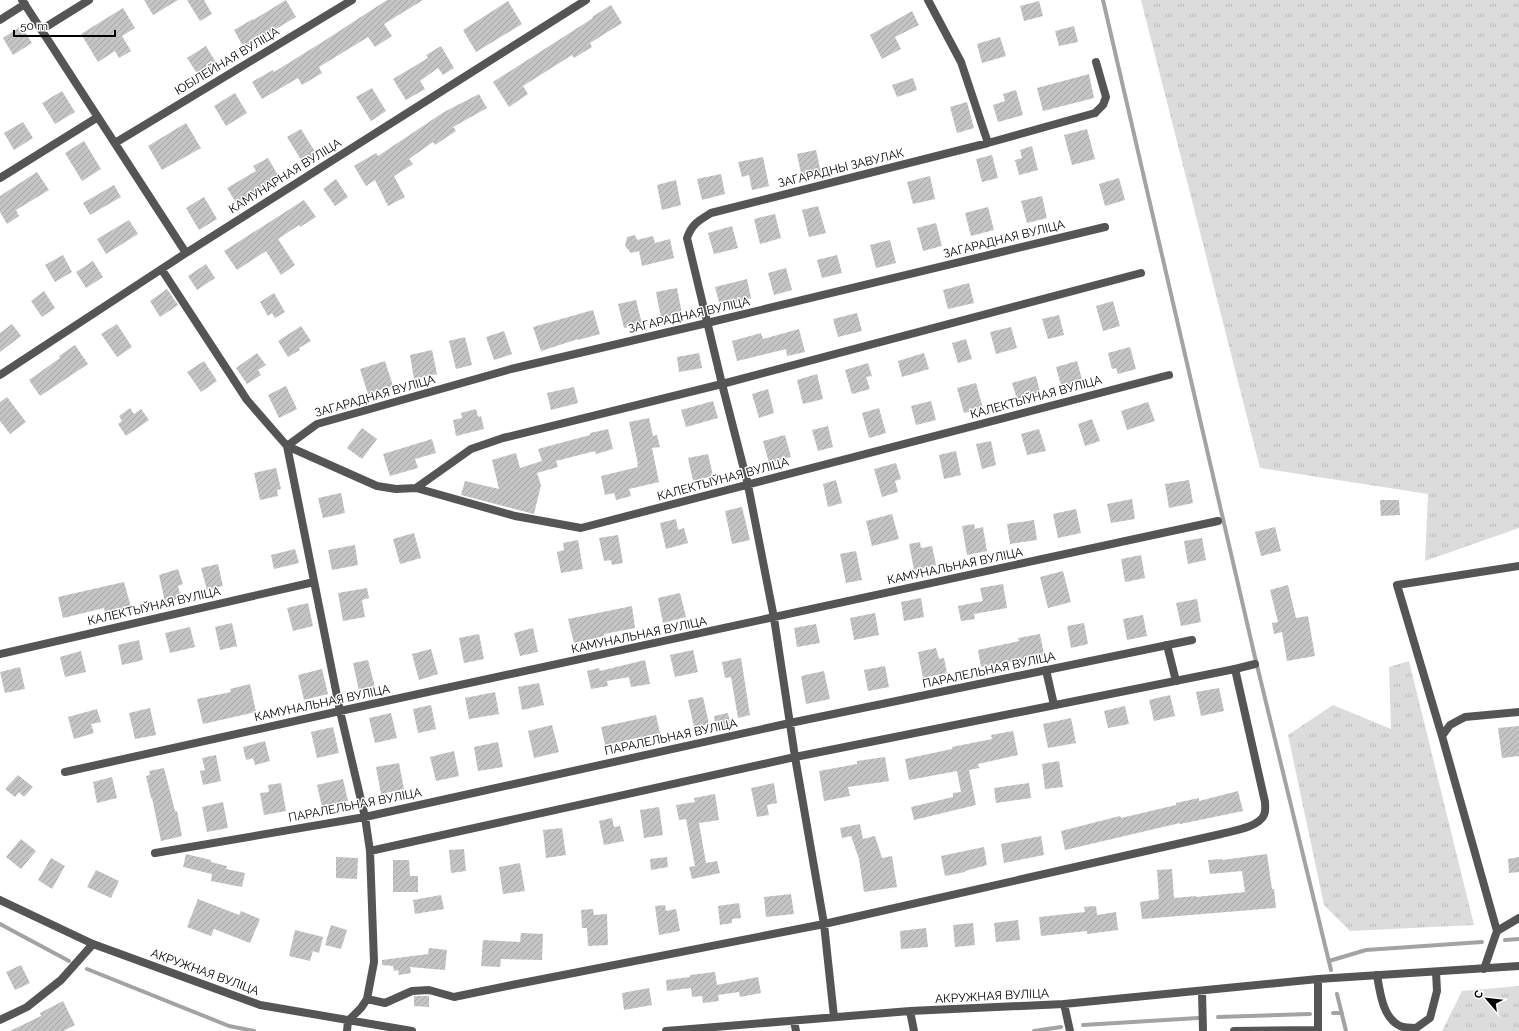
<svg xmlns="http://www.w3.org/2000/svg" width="1519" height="1031" font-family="Raleway,sans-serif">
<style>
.grass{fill:url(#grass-tufts)}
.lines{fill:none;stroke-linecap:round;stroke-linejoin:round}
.stream{stroke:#a3a3a3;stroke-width:4}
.building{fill:url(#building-hatch)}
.lane{stroke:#555;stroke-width:8}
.street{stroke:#555;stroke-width:8}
.labels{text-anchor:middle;stroke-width:3;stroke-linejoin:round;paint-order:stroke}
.street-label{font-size:12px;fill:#000;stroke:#fff}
</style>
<defs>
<pattern id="grass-tufts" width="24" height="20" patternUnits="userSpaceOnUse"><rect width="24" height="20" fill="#dcdcdc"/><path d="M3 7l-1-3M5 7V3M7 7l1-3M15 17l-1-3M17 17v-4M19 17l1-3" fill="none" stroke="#bbb"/></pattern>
<pattern id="building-hatch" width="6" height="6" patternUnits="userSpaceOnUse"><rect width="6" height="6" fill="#c4c4c4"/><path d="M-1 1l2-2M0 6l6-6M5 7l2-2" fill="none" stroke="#a7a7a7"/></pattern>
</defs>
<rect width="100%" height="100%" fill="#fff"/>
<path class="grass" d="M1141,0H1519V528L1425,561L1428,494L1260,468Z
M1409,661L1474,925L1350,931L1324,905L1288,735L1333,705L1391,729L1389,667Z
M1519,986V1031H1442L1462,991Z"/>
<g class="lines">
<path class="stream" d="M1103,0L1254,653L1331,970
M0,924L69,961
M1505,940L1519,939
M1329,961L1366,950L1482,942
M87,969L229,1026L254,1031
M1337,994L1346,1031
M1333,1013H1342
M1218,1017L1310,1014
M1083,1025L1198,1018
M1034,1031L1061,1027"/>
</g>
<path class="building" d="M144,0H178L153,15Z
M187,0H204L212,14L200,21Z
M286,0L296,17L244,48L234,30L253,19V20Z
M387,0H423L384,24L392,36L375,47L368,37L319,67L322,73L302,85L298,78L262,99L252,82L273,70L274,72L324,41Z
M508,1L522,24L476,52L463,30Z
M1039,1L1043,16L1024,21L1020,6Z
M611,5L622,23L590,43L592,47L574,58L572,55L523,86L528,94L509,107L493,82L593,18L592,17Z
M123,8L135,28L122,36L131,51L119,58L115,51L98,62L81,34Z
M912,11L919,25L895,37L901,49L882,59L870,35Z
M21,26L32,43L13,55L3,38Z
M1074,26L1078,42L1059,46L1055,31Z
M1000,37L1006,56L982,63L977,44Z
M206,46L218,66L200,78L187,58Z
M441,46L454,68L443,75L438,68L420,81L425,89L406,100L393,79L428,58L426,55Z
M1089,74L1094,98L1043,111L1037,88Z
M913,78L917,90L897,97L892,85Z
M372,88L386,111L371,121L356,97Z
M1016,90L1023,115L998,122L993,105L1005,101L1003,94Z
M62,91L75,112L55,124L42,103Z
M235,93L247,113L226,126L214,106Z
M479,94L487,108L453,127L456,131L435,145L433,142L409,159L413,164L394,176L405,197L388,206L375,180L366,186L354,166L376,153L378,156L444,112Z
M967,102L974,128L957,133L950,107Z
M23,122L33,138L14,150L4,133Z
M186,123L201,148L162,170L148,146Z
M301,129L317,155L303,163L287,137Z
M1087,129L1095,159L1072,165L1064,135Z
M84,141L101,169L82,181L65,153Z
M1032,146L1038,170L1019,175L1015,160L1022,158L1020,150Z
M816,150L821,173L802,178L797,154Z
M992,155L998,178L982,182L976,159Z
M763,157L769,186L752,190L749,175L742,177L738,162Z
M268,158L279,177L250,195L252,197L238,206L227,188L256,171L253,166Z
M37,172L49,190L16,210L19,216L7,224L0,212V196Z
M721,174L725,194L702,200L697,179Z
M930,176L935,199L913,204L907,182Z
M1119,178L1125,200L1105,206L1099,184Z
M336,179L348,197L335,206L323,189Z
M676,180L681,205L662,210L657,185Z
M114,185L121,197L90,215L83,203Z
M1042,196L1047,218L1027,223L1021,201Z
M204,197L217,219L199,230L186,208Z
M304,200L316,217L300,227L299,225L278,239L295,265L281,275L266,251L237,270L224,251Z
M818,206L826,233L809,237L802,210Z
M988,207L994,230L971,236L965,213Z
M775,214L781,238L760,244L754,219Z
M129,220L138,234L106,254L97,239Z
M936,223L942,246L923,251L917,228Z
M732,226L738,248L714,254L708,233Z
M635,235L637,240L653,236L655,243L670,239L674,258L642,266L639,251L631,253L625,246L627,237Z
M890,240L896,263L876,268L870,245Z
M63,255L72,272L55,282L45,265Z
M837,255L842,273L822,278L817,260Z
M93,261L103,277L86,288L76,272Z
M206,264L215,278L197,290L188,276Z
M786,268L792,290L774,295L768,273Z
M747,279L751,298L720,306L715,287Z
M969,283L974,303L948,309L943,290Z
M677,288L682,314L661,318L656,292Z
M167,289L178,305L160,317L150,301Z
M44,291L55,308L42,317L31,301Z
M274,293L285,312L275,318L272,313L268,316L260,302Z
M636,300L642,324L624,328L618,304Z
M1113,301L1120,326L1103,331L1096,306Z
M593,310L600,334L578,340V339L541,351L533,327Z
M857,313L862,331L838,337L833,319Z
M1059,315L1064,335L1048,339L1042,319Z
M12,324L21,336L0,352V333Z
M117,324L132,347L117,357L101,334Z
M301,326L311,341L299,348L300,350L288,357L278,341Z
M1011,327L1017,348L996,354L990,332Z
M799,329L805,352L787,356L786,349L737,361L732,341L761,333L763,339Z
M504,331L512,354L494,360L486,337Z
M465,337L472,365L456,369L449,341Z
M966,339L972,359L958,363L952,343Z
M75,345L88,364L40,396L29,380L60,358L59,356Z
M1130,347L1136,369L1118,374L1116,368L1112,369L1108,353Z
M432,350L437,374L414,379L410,355Z
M257,353L266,365L258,370L261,375L247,384L236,368Z
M699,353L702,368L679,372L677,357Z
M924,353L929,369L902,377L898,361Z
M204,361L217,381L201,392L187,372Z
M385,361L393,386L368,394L360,369Z
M1077,361L1083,383L1062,389L1056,367Z
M868,363L872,376L866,377L870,389L852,394L845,370Z
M817,374L823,399L803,404L797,380Z
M1036,376L1040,392L1017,399L1012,383Z
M976,383L983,408L964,413L957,388Z
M286,386L297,409L279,418L268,395Z
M574,387L578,403L551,410L547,393Z
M768,389L774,413L759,418L752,394Z
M7,397L26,422L10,434L0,421V402Z
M713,401L718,418L686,427L681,410Z
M931,401L936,420L916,425L911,406Z
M1148,402L1155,421L1127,430L1121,411Z
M130,408L134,414L141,409L149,420L126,436L118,424L122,421L119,416Z
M879,408L886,433L869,438L862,413Z
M476,409L478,417L481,416L484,429L456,436L453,420L462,418L461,413Z
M649,418L653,436L657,435L660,447L652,448L659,482L629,489L631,496L616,500L614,493L605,495L601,476L638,467L637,464H638L629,422Z
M1092,419L1100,441L1085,446L1078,424Z
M828,426L833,447L818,451L812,430Z
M362,428L377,439L362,459L347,448Z
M608,429L613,449L596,454L595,451L556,461L558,467L537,473L541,485L534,514L461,495L465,481L499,489L492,460L516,453L520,468L542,461L538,449L590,435V433Z
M1039,429L1046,451L1027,455L1021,434Z
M785,435L791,457L769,463L763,441Z
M432,439L436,453L415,459L418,468L390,476L383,454Z
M991,441L996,465L982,469L976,444Z
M956,451L961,475L944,479L939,455Z
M708,454L713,476L693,481L688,458Z
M896,463L901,479L895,481L898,492L882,497L874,469Z
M276,468L281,489L277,490L278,496L260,500L254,473Z
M836,480L842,503L828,507L823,484Z
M1189,480L1193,503L1169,508L1165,484Z
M341,493L345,513L323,518L318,498Z
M1132,499L1135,519L1111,523L1107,504Z
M1380,500H1399L1400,515L1381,516Z
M742,507L750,540L732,544L725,511Z
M1076,509L1081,533L1058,538L1053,514Z
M892,514L899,539L872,546L866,521Z
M676,519L678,530L684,528L688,543L666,549L660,523Z
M1034,520L1037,540L1010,544L1007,524Z
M974,524L975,529L983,527L987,551L967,555L962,526Z
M1275,527L1281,551L1261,556L1255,532Z
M414,533L421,558L400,564L393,539Z
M618,535L623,563L612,565L611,560L604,561L599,538Z
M1202,538L1206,560L1188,564L1184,541Z
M578,540L583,569L561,573L557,552L564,550L563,543Z
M920,542L921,548L932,546L936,565L914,570L909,544Z
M355,545L358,565L332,570L328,550Z
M295,549L299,563L274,569L271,555Z
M856,551L862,580L846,583L840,554Z
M1141,555L1145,578L1125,582L1121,559Z
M218,564L223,586L207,590L201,568Z
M178,569L183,584L178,586L181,598L165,602L159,575Z
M1063,571L1071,602L1048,608L1040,577Z
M124,582L131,607L105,613L104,608L63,618L58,597Z
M1003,584L1007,608L974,614L975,619L961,621L958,606L983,601L980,588Z
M1288,585L1296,618L1308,616L1315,656L1287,661L1282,632L1274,634L1272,623L1278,622L1270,590Z
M367,588L369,598L362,600L365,617L343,621L338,593Z
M680,593L686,617L663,623L658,598Z
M921,598L924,617L904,621L901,602Z
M1197,599L1201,622L1181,626L1176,603Z
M308,603L313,626L293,631L287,608Z
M632,606L635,628L604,634V636L574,643L568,619Z
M875,613L879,635L854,640L850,618Z
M1143,615L1147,636L1127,640L1123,619Z
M232,623L237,646L220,650L215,627Z
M1084,623L1088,644L1071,648L1067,626Z
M816,624L820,643L797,647L794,628Z
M190,627L195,647L170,653L165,633Z
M533,628L538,652L520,656L514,633Z
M479,634L484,659L464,663L459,638Z
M1040,634L1044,655L981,667L978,650L1019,641L1018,638Z
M139,640L143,660L122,665L118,645Z
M936,648L939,659L944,658L947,673L923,678L918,652Z
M431,649L438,674L419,680L412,654Z
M693,650L698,672L675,677L670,655Z
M81,651L86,672L65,677L60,657Z
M741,658L750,715L738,718L731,677L725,678L722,662Z
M368,660L375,687L359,691L353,663Z
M645,660L650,684L631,687L629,677L607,681L608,686L591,689L587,671L599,668L600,671Z
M885,666L889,687L868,691L864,670Z
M20,667L25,689L5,693L0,672Z
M322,669L328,694L304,700L298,675Z
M824,671L830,699L806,704L801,676Z
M539,683L544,705L522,710L518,687Z
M250,684L256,712L203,724L197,699L231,692L230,689Z
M1219,688L1224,711L1201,716L1196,692Z
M495,692L499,714L469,719L465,698Z
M1170,695L1175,716L1154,721L1149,700Z
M703,697L709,724L694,727L688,700Z
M431,705L436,729L418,733L413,709Z
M1125,706L1129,724L1108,728L1104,711Z
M150,708L156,735L135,739L129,713Z
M97,709L101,722L91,724L94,733L74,739L68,717Z
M391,713L397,738L375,743L369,718Z
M728,713L731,727L716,730L714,716Z
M656,715L660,733L605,745L601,727Z
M1071,718L1076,743L1048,748L1043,724Z
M552,725L559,752L534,758L528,731Z
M1519,726V756L1502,758L1498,728Z
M333,727L339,753L317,758L311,732Z
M1013,731L1018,755L978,764L979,768L969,770L976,805L914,820L911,807L953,797V793L961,792L957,771L909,780L905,759L952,749V747L992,739L991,735Z
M265,741L270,761L255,765L253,758L246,760L243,747Z
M498,742L503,767L478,771L474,747Z
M454,751L459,776L436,781L430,757Z
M216,755L221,781L203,785L200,771L205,770L202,758Z
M885,757L889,781L848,787L850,796L824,801L819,771L857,764V761Z
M1059,761L1063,787L1045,789L1042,764Z
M399,763L404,789L381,794L376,767Z
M164,768L175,811H177L182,836L161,841L152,798H151L146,776L150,775L149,771Z
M18,775L33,787L24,797L19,792L15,797L5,789Z
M112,777L117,798L97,803L93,782Z
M343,779L348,801L322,807L317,785Z
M281,783L286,811L264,815L260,793L269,792L268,785Z
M774,783L777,803L767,805L769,815L757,817L751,788Z
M1029,783L1031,798L996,803L994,788Z
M1238,791L1243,811L1180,824V823L1065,850L1061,831L1120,816L1121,818L1176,805V803L1199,798V801Z
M715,794L719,820L699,823L706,863L717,861L720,873L692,879L689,867L695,866L686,819L679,820L676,805L695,802L694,798Z
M223,802L228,828L207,832L202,807Z
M659,807L663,835L644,838L640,810Z
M612,818L614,827L620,826L624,841L604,845L599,821Z
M860,824L863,839L875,836L882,858L892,856L897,887L864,892L859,859L851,836L842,838L840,828Z
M562,828L566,855L546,858L543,830Z
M1041,836L1044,855L1004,863L1001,844Z
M21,839L36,851L21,869L6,857Z
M984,847L987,865L965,871V872L945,876L941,856Z
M464,849L466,871L451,873L449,850Z
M186,854L211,860V862L227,866L226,869L245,873L242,887L211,881L212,874L183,867Z
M1267,854L1272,889H1274L1276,908L1142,919L1140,902L1159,899L1157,870L1172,869L1174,898L1196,896V897L1245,892L1242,871L1210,874L1208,860L1222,859V860Z
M336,857L358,858L357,879L336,878Z
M667,857L668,867L651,870L650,859Z
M1519,857V872L1509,873L1508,859Z
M51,858L65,866L52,889L38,880Z
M393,860H409L410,876H418V892H393Z
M520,863L525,891L503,894L499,867Z
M96,870L119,881L111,898L87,887Z
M791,894L794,914L766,917L764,897Z
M441,895L444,909L415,914L413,900Z
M198,899L239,915L241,911L260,919L250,943L214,929L211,936L187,927Z
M739,903L741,918L732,919V923L720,925L718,906Z
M665,905L666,911L676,909L680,931L659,935L655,906Z
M1096,906L1097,915L1116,912L1118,930L1087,934V931L1041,936L1039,917L1085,912L1084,907Z
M593,909L594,915L607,914L608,945L588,946L587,928H582L581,910Z
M1018,920L1020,940L996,942L994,923Z
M973,923L975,945L955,947L953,925Z
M331,925L347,930L341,949L325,945Z
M926,928L928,947L901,949L900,931Z
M295,930L323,937L319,953L313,951L310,961L289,956Z
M521,933L543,934L542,960L501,959L500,967L481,966L483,940L520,942Z
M429,948L447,950L445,970L410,967L411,973L399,975L398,970L394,971L393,966L382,965V960L428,954Z
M21,965L30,983L15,990L6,972Z
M715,972L717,985L758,977L761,993L740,997L739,992L718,995L719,1001L703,1003L702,996L692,997L691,988L667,991L666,980L690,977V975Z
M649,988L652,1005L624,1010L622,993Z
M414,996H429V1007L414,1006Z
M63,1001L75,1025L63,1031H10L41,1016L40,1013Z"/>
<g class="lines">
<path class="lane" d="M1095,113L1103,105L1106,97L1096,62
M1167,645L1176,681
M1235,669L1255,664
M1046,670L1054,705
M1442,736L1397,585L1519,566
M1497,931L1519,918
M1484,969L1497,931L1442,736L1450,725L1465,717L1519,712
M1377,975C1380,993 1383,1018 1400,1026C1405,1028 1412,1028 1416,1028L1430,1018L1437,991L1436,972"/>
<path class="street" d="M22,0L186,253
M928,0L961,62L988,143
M0,20L25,4
M41,30L89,0
M115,143L352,0
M0,178L98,117
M162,270L247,400L287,446L340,711L365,817L370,851L374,962L367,999L361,1008L348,1021L347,1031
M0,375L186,253L586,0
M287,446L377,486L396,489L416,488L515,516L581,528L1169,375
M287,446L317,424L511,369L707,323L1105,227
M416,488L471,449L503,438L722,384L1141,273
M0,654L314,582
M65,772L340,711L1218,521
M155,853L365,817L790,723L1192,640
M0,900L93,944L260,1005L412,1031
M1318,979V1031
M1202,991L1203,1031
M367,999L385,1003L412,991L429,990L454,997L512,985L824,924L1221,834C1233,831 1259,827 1264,815C1266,811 1265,806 1265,802L1235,669L795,757L370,851
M1064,1004L1070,1031
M910,1011L914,1031
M834,1017L824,924L795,757L774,618L748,485L722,384L687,238C692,224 698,221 711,213L988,143L1095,113
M0,1020L27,1007L61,980L93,944
M794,1021L796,1031
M666,1031L910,1011L1064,1004L1318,979L1519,966
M1234,1031L1318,1030"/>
</g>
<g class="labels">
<g class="street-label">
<text transform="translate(227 61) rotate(-31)" y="4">ЮБІЛЕЙНАЯ ВУЛІЦА</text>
<text transform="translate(841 168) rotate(-14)" y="4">ЗАГАРАДНЫ ЗАВУЛАК</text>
<text transform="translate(285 176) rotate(-32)" y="4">КАМУНАРНАЯ ВУЛІЦА</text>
<text transform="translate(1004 239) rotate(-14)" y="4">ЗАГАРАДНАЯ ВУЛІЦА</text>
<text transform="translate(689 315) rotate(-13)" y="4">ЗАГАРАДНАЯ ВУЛІЦА</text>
<text transform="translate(375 396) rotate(-16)" y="4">ЗАГАРАДНАЯ ВУЛІЦА</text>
<text transform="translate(1036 397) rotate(-15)" y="4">КАЛЕКТЫЎНАЯ ВУЛІЦА</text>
<text transform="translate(723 479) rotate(-15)" y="4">КАЛЕКТЫЎНАЯ ВУЛІЦА</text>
<text transform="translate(955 566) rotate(-12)" y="4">КАМУНАЛЬНАЯ ВУЛІЦА</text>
<text transform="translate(154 606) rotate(-13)" y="4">КАЛЕКТЫЎНАЯ ВУЛІЦА</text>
<text transform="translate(639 635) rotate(-12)" y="4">КАМУНАЛЬНАЯ ВУЛІЦА</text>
<text transform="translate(989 670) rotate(-12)" y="4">ПАРАЛЕЛЬНАЯ ВУЛІЦА</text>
<text transform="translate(322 703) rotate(-12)" y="4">КАМУНАЛЬНАЯ ВУЛІЦА</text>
<text transform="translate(671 737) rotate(-12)" y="4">ПАРАЛЕЛЬНАЯ ВУЛІЦА</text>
<text transform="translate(355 805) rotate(-11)" y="4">ПАРАЛЕЛЬНАЯ ВУЛІЦА</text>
<text transform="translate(205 972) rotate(20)" y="4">АКРУЖНАЯ ВУЛІЦА</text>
<text transform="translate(992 996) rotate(-3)" y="4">АКРУЖНАЯ ВУЛІЦА</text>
</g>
</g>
<g transform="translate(1487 999) rotate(298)" stroke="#ffffff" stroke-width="3" paint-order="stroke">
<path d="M0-3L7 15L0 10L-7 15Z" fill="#000000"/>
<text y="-6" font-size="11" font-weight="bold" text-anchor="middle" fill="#000000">С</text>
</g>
<path d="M14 30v6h101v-6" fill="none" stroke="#000000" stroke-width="2"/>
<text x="20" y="30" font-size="12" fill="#000000" stroke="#ffffff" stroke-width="3" paint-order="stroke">50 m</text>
</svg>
